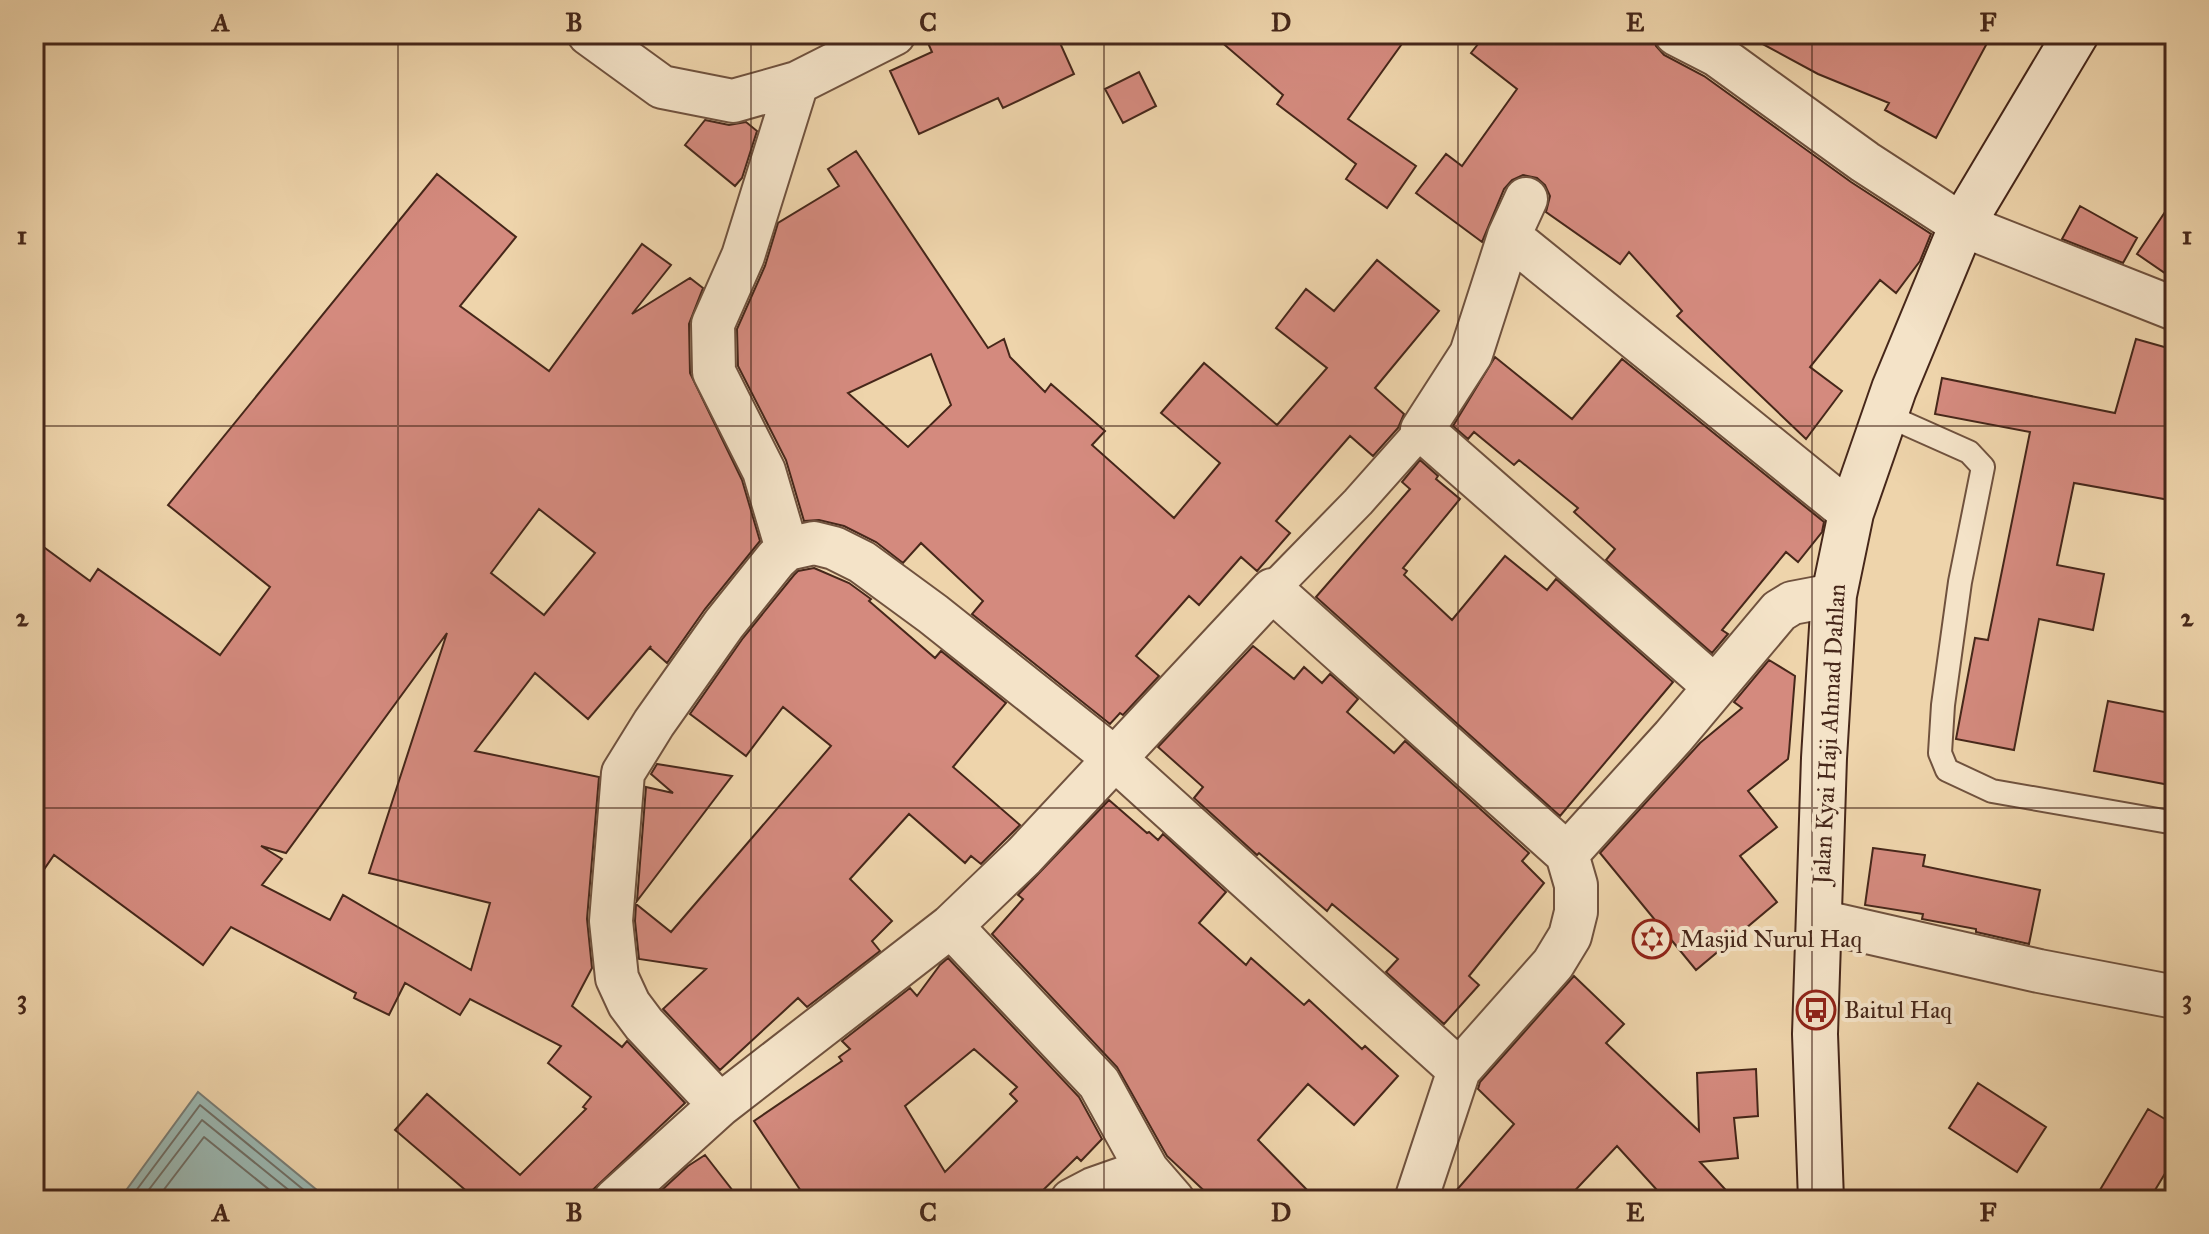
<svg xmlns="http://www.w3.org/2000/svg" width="2209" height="1234" font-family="'IM FELL Great Primer',serif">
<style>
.water{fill:#9bb7b1;stroke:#797d75;stroke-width:2}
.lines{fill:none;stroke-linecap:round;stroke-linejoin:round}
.shore{stroke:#706f66;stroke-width:2}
.building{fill:#d48a7e;stroke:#46271a;stroke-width:2;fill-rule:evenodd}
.service-casing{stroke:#70523e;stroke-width:26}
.pedestrian-casing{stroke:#70523e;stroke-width:36}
.minor-casing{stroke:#70523e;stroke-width:46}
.secondary-casing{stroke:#46271a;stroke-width:48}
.service{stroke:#f4e3c8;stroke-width:22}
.pedestrian{stroke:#f4e3c8;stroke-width:32}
.minor{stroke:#f4e3c8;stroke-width:42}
.secondary{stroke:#f4e3c8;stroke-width:44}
.grid{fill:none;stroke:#46271a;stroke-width:2;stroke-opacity:0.55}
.labels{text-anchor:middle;stroke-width:8;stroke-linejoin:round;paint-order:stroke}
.street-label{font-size:24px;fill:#46271a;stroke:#f4e3c8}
.poi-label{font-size:24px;fill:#46271a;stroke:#f4e3c8;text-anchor:start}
.neatline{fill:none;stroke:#46271a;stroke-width:3}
.grid-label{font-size:26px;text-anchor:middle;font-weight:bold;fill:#46271a}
</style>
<rect width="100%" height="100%" fill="#eed4ab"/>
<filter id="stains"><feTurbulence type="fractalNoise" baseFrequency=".0025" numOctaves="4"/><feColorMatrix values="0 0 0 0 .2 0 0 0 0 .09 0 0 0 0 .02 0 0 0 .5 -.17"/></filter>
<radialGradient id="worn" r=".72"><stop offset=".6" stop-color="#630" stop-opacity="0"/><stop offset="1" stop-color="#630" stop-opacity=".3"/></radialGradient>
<path class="water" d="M198,1092L329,1200H119Z"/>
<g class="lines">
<path class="shore" d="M129,1200L200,1105L316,1200
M141,1200L202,1120L301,1200
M156,1200L204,1137L282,1200"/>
</g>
<path class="building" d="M924,34H1056L1074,74L1003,108L998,98L919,134L890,71L932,52Z
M1212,34H1409L1348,119L1416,166L1387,208L1346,179L1356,164L1277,104L1283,95Z
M1486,34H1652L1656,46L1664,55L1704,76L1851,182L1931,234L1920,261L1896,293L1880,280L1810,367L1842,391L1806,439L1677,316L1682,311L1629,252L1620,264L1546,212L1550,196L1545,185L1537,178L1523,175L1512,180L1504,189L1482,242L1416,193L1446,154L1462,166L1517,89L1471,53Z
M1744,34H1992L1936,138L1885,110L1889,103L1818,74Z
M1139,72L1156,106L1123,123L1105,89Z
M705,120L729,125L746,122L757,131L742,178L735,186L685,145Z
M856,151L988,348L1004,339L1010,357L1045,392L1051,384L1105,431L1092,445L1174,518L1220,463L1161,413L1204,363L1277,425L1327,368L1276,328L1306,289L1334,311L1377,260L1439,311L1375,388L1404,414L1398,428L1373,456L1350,436L1276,521L1290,533L1257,571L1241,557L1199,605L1189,596L1136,656L1159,676L1123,715L1120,713L1110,724L972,614L983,601L921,543L903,563L876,542L844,526L819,520L804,521L786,460L738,366L737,329L765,266L778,223L839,186L828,169ZM931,354L951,405L908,447L848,393Z
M437,174L516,237L460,306L549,371L642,244L671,265L632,314L690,278L703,288L689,324L690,373L742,480L760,541L705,609L667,663L650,648L651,646L588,719L535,673L475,751L599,777L587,919L592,968L572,1006L622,1047L627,1041L685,1103L582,1200H477L395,1130L427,1094L520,1175L586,1109L583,1107L591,1097L548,1063L561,1046L470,999L460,1015L405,983L389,1015L354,998L356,993L231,927L203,965L54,855L34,884V540L90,581L98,569L220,655L270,587L168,505ZM539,509L595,553L544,615L491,573ZM447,633L369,873L490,903L471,970L343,895L330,920L262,885L282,859L261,846L286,853Z
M2175,197V280L2137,254Z
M2080,206L2137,238L2123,263L2062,239Z
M2136,339L2175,350V501L2074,483L2057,565L2104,574L2093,630L2039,619L2014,750L1956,739L1975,638L1988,640L2030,432L1935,414L1942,378L2115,413Z
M1495,357L1572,419L1622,359L1824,522L1822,532L1798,562L1786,552L1722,630L1728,634L1712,653L1606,560L1615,549L1574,512L1578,508L1519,460L1514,465L1474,432L1468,439L1453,426Z
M1420,460L1438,476L1436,479L1460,499L1403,568L1407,571L1404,575L1452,620L1505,556L1547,590L1556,579L1673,682L1560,816L1316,597L1410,489L1402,482Z
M814,568L849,583L871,599L869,601L935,658L941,651L1006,703L953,767L1020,825L981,864L971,856L965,863L909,814L850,879L892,921L872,941L880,951L807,1007L798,998L720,1070L663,1009L706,969L639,959L635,921L636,904L671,932L831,746L783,707L746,756L690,714L743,638L794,575L798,571Z
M1253,646L1294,679L1304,667L1322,683L1330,674L1358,699L1347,712L1394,753L1405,741L1529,853L1522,861L1544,883L1469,976L1479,985L1444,1024L1386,972L1398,959L1332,904L1327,911L1259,853L1257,855L1194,798L1203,787L1158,747Z
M1769,660L1795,676L1789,752L1788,759L1748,791L1777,827L1740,856L1777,902L1696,970L1600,853L1700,743L1742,708L1734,702Z
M2108,701L2175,714V786L2094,771Z
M657,764L732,776L637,901L646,787L673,793L651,774Z
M1109,800L1147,833L1149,832L1158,840L1163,834L1226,892L1199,923L1246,965L1251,958L1304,1005L1309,1000L1362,1049L1365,1046L1398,1076L1354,1125L1308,1084L1258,1140L1317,1200H1214L1167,1156L1117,1067L992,934L1023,899L1018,895Z
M1873,848L1925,855L1923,866L2040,890L2029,944L1976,932V929L1922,919L1923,914L1865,905Z
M948,958L1079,1097L1102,1139L1081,1161L1077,1157L1033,1200H807L754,1121L842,1061L839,1057L850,1049L842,1041L910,988L917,996L940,965ZM974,1049L1017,1087L1010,1094L1017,1101L945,1172L905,1106Z
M1574,976L1624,1024L1606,1043L1699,1131L1697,1073L1756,1069L1758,1116L1734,1118L1738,1158L1700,1162L1735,1200H1666L1617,1146L1566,1200H1448L1514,1124L1478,1089L1480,1082Z
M1978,1083L2046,1127L2017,1172L1949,1128Z
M2148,1109L2175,1125V1157L2149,1200H2094Z
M705,1155L740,1200H651L688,1166Z"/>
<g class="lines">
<g class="service-casing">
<path id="service" d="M1886,415L1969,452L1983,467L1960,582L1943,705L1940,753L1947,770L1992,791L2175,823"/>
</g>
<g class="pedestrian-casing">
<path id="pedestrian" d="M1272,590L1358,502L1422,430"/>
</g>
<g class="minor-casing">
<path id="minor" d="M589,34L662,87L733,101L797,83L894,34
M1676,34L1717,55L1865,162L1962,225L2175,309
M1526,199L1509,236L1471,354L1422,430L1714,686
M1509,236L1851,513
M787,549L764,471L714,372L713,324L743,256L797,83
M1819,921L2039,971L2175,997
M951,926L1099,1083L1147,1170
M720,1105L644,1024L629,1004L617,978L611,921L623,773L654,723L724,624L776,559L787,549L814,543L834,548L862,562L933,614L1114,758L1459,1070
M615,1200L720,1105L951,926L1024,856L1272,590L1567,854
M1072,1200L1093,1189L1147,1170L1173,1200
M1416,1200L1459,1070L1553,964L1570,936L1576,912V885L1567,854L1673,737L1779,611L1792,603L1834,595"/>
</g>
<g class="secondary-casing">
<path id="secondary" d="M1821,1200L1815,1034L1824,758L1834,595L1851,513L1894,389L1962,225L2076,34"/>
</g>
<use href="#service" class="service"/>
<use href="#pedestrian" class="pedestrian"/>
<use href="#minor" class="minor"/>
<use href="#secondary" class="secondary"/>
</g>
<path class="grid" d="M398,34V1200M751,34V1200M1104,34V1200M1458,34V1200M1812,34V1200M34,426H2175M34,808H2175"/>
<defs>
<g id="synagogue-ring" transform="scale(2)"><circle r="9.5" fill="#f4e3c8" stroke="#8f2418" stroke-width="1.5"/><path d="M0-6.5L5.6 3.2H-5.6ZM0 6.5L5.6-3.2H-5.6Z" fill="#8f2418"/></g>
<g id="bus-ring" transform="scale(2)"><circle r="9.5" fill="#f4e3c8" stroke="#8f2418" stroke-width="1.5"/><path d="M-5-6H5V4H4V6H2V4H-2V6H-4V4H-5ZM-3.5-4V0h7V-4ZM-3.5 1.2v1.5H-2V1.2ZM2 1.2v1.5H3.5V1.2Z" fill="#8f2418"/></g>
</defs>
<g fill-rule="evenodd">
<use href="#synagogue-ring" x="1652" y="939"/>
<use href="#bus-ring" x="1816" y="1010"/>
</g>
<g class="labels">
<g class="street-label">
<text transform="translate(1829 734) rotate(-87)" y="8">Jalan Kyai Haji Ahmad Dahlan</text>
</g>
<g class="poi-label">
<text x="1680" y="947">Masjid Nurul Haq</text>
<text x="1844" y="1018">Baitul Haq</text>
</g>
</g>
<rect width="2209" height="1234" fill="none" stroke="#eed4ab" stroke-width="88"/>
<rect x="44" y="44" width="2121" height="1146" class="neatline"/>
<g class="grid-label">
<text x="221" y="31">A</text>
<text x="574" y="31">B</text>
<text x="928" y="31">C</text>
<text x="1281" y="31">D</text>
<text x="1635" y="31">E</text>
<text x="1988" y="31">F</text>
<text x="22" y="244">1</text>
<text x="2187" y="244">1</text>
<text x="22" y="626">2</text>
<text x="2187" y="626">2</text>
<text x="22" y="1008">3</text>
<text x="2187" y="1008">3</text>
<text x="221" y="1221">A</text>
<text x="574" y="1221">B</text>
<text x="928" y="1221">C</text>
<text x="1281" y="1221">D</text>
<text x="1635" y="1221">E</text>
<text x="1988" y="1221">F</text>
</g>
<rect width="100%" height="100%" filter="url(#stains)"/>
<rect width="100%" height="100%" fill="url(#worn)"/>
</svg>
